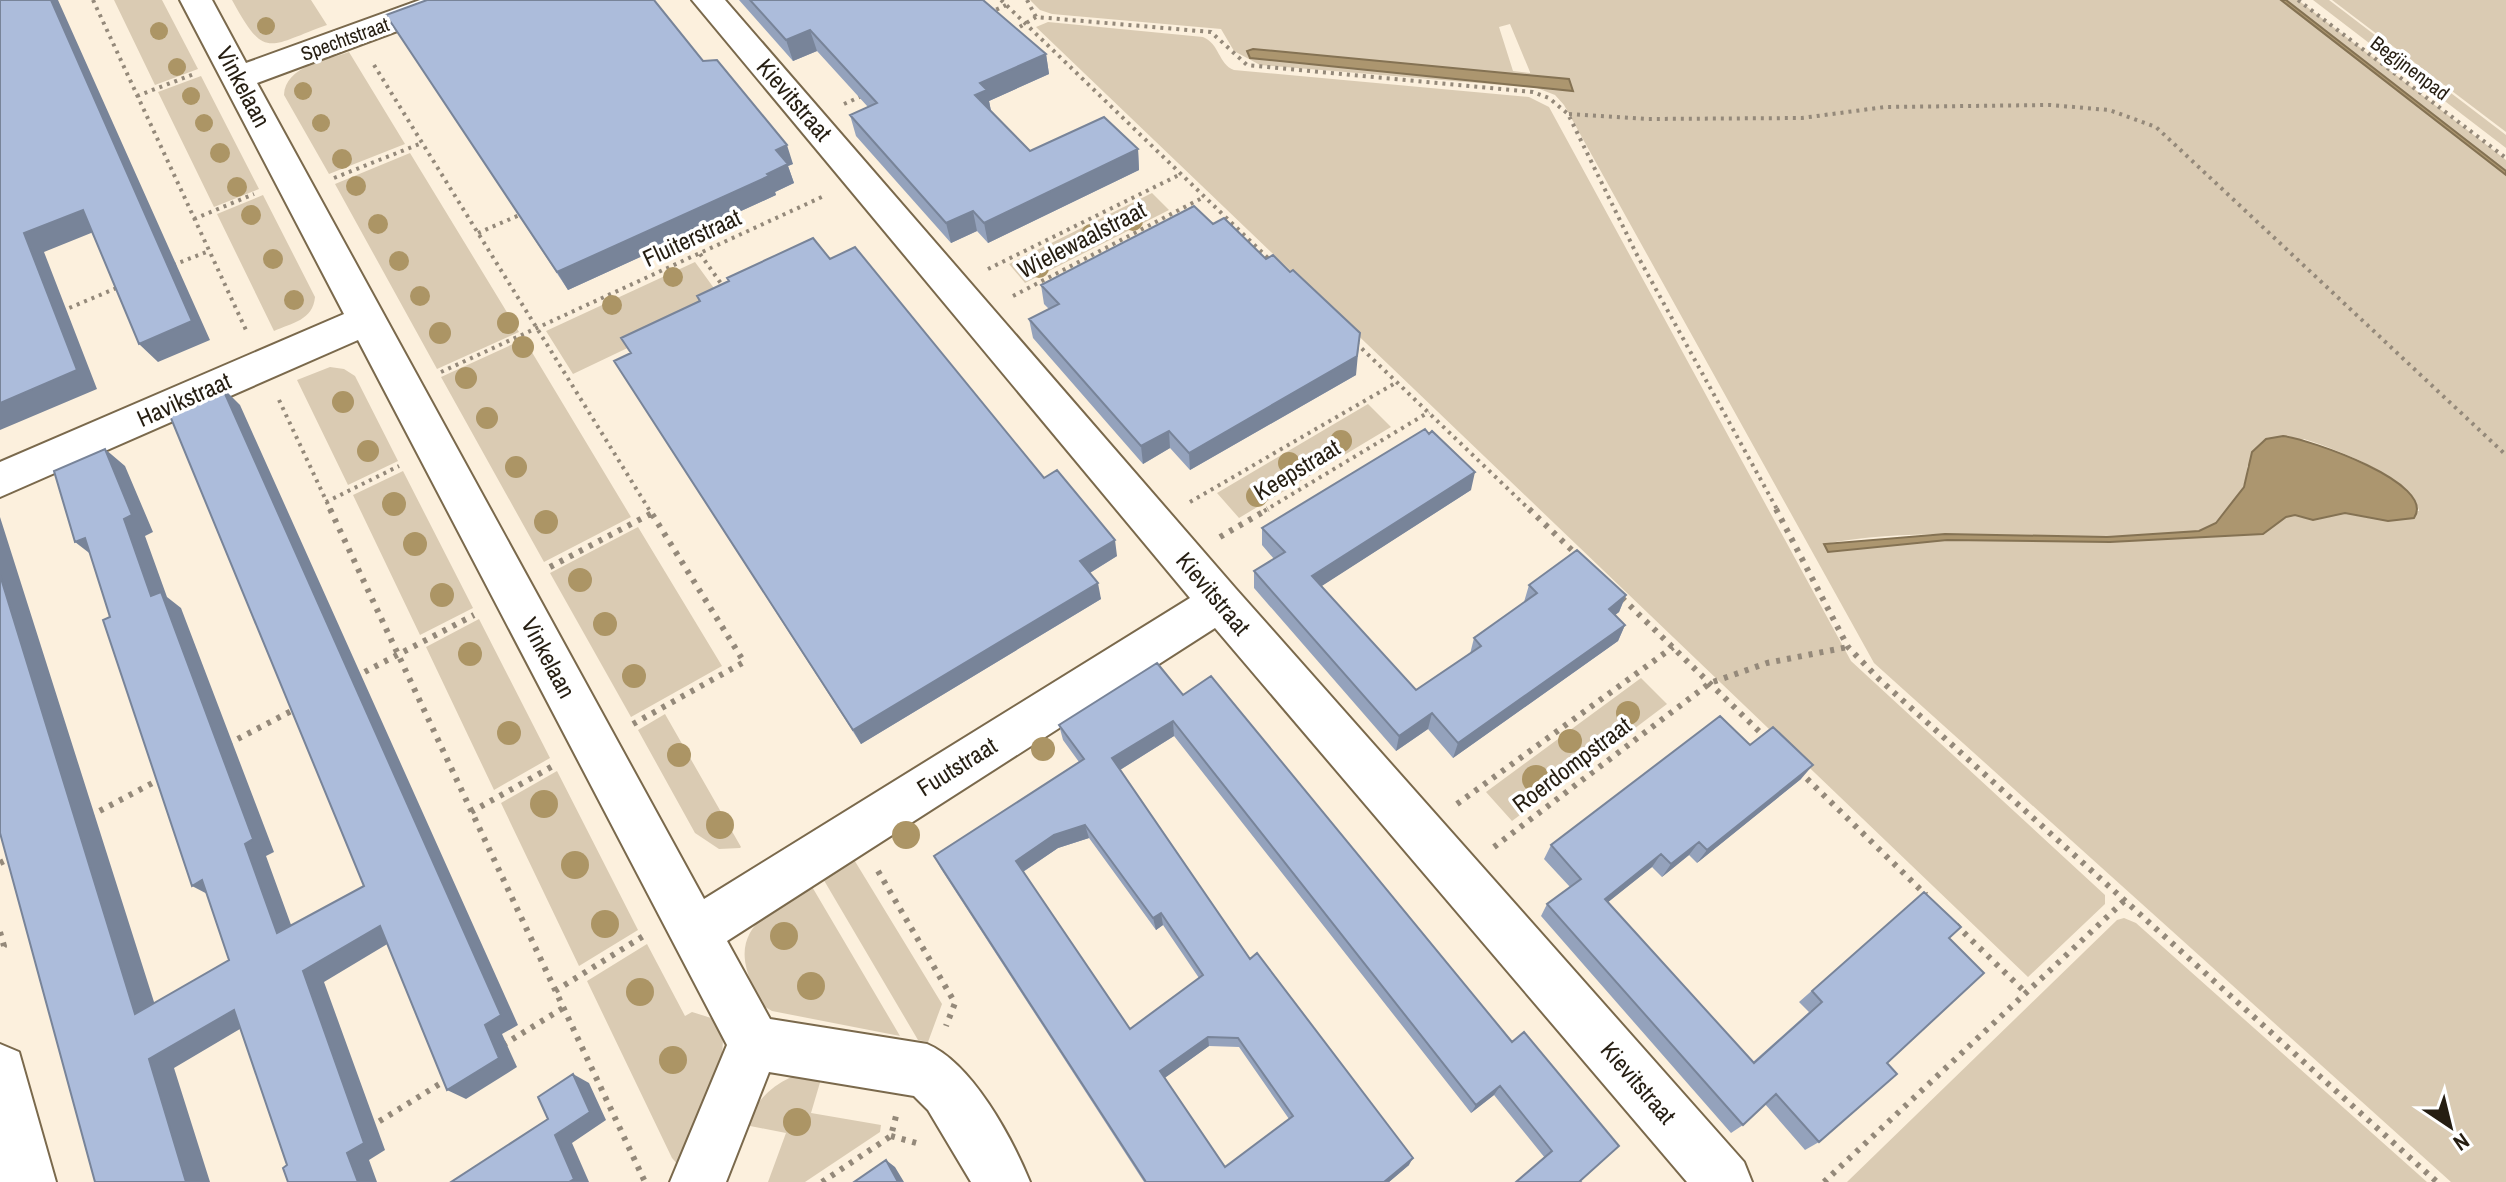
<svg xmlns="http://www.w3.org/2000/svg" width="2506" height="1182" font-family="'Archivo Narrow',sans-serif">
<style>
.green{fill:#dacbb3;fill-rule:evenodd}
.water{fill:#ac966f;stroke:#847253;stroke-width:2}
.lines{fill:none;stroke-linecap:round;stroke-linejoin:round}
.minor-casing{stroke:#7a694c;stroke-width:4}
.path-far1{stroke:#94897a;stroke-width:4;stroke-dasharray:3 5;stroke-linecap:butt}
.path{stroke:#94897a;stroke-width:6;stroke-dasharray:4 7;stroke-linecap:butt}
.minor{fill:#fff;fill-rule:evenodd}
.tree{fill:#ac9565}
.wall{fill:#94a2bc;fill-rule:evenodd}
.shaded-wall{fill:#788499}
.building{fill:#acbcdb;stroke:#788499;stroke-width:2;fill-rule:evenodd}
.labels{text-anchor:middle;stroke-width:7;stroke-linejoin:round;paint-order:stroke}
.far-street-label{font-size:20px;fill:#261e12;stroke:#fff}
.street-label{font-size:24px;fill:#261e12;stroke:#fff}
</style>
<rect width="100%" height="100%" fill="#fcf0dd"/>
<path class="green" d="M114,0H162L198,69L155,85Z
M232,0H311L327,25C268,46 265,61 232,0Z
M1030,0H2281L2506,175V1182H2451L1874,663L1564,105L1555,95L1537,88L1260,65L1234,51L1221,29L1052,14L1040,10ZM1510,24L1530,72V73L1513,71L1499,27ZM1253,49L1573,90L1251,58ZM2304,439C2332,448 2415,478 2419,511L2345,513L2313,520L2295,515L2286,517L2263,534L2110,542L1947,540L1825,544C1920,525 2033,541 2132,535C2153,534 2178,536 2199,531C2224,525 2248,491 2247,466Z
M2286,0H2298L2483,142L2506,160V171Z
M2313,0H2329L2506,135V148Z
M2332,0H2506V132Z
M1048,22L1203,37C1220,44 1218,64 1234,70L1529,97L1549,107L1851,661L2105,895V904L2028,977L1036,27Z
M349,52L405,144L329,174L284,95C285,66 327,60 349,52Z
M201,76L259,189L214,207L158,92Z
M410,153L519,332L437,369L335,184Z
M1152,193L1169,210L1025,283L1009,264Z
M263,195L315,297C313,320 292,323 274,331L217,214Z
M695,262L724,302L573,374L546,331Z
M524,339L631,517L544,562L441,377Z
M330,367L344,369L355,376L398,461L348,485L297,380Z
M1368,404L1391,427L1239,518L1217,493Z
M403,471L473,608L420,635L353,495Z
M638,527L722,666L631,717L550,573Z
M479,619L550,758L494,790L426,647Z
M1641,678L1667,704L1512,821L1486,792Z
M665,714L741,847L740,848L719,849L695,833L638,730Z
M557,771L638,930L579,966L501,803Z
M853,858L942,1004L928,1042L918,1040L822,877Z
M811,885L900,1036L772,1011L762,1005L752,992L755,990C724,930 768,912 811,885Z
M2124,918L2136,923L2427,1182H1847L2117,920Z
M647,944L685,1016L692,1012C700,1015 715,1017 719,1025C736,1055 692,1135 679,1166L672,1158L587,981Z
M824,1069L811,1113L881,1125L880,1132L805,1182H768L786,1133L745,1125C759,1092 789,1071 824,1069Z"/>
<path class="water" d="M2281,0H2286L2506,171V175Z
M1253,49L1569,79L1573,91L1250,58L1247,51Z
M2283,436C2308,439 2438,483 2414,518L2388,521L2345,513L2313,520L2295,515L2286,517L2263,534L2110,542L1947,540L1828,552L1824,544L1945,534L2107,537L2199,531L2216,523L2244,487L2252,452L2266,439Z"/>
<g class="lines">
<g class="minor-casing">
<path id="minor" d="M180,0H212L246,63L420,0H467L462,7L257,83L704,899L1190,598L692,0H725L1236,589L1744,1162L1752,1182H1687L1215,628L727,941L770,1019L927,1044C972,1063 1012,1138 1030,1182H971L928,1110L914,1096L769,1072L726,1182H670L727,1045L358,340L0,497V462L344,314Z
M0,1044L19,1052L56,1182H0Z"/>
</g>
<path class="path-far1" d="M93,0L246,330
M1001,0L1271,261
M1027,0L1036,17L1211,32L1247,65L1533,92L1549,98L1568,114L1636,253L1778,511
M2298,0L2506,158
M989,13L1006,5
M1013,31L1036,17
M374,65L650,511
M137,96L194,74
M844,104L864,95
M1569,114L1648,119L1802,118L1885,107L2050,105L2109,110L2156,127L2506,455
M334,178L422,143
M194,219L254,194
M478,233L524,213
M700,254L725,289
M173,265L209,251
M988,269L1181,174
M1013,296L1204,197
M62,311L119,287
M1356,343L1531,511
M441,372L824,196
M279,400L331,511
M326,502L399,466
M1190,502L1397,382
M1264,511L1429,412"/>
<path class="path" d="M330,509L645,1182
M1529,509L1577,555
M1776,509L1848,647L1879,679L2437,1182
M1220,537L1268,509
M550,567L652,513
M1622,598L1767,739
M355,677L474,615
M633,724L744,662L649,509
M228,744L297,708
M1799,771L1926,895
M1457,804L1673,647
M471,812L553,766
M90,816L162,778
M1494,847L1710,683L1767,663L1848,647
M0,863L10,858
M878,871L955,1003L946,1026
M1956,925L2024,991
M0,932L4,946L0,952
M555,991L645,935
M503,1045L563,1008
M370,1127L446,1080
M891,1136L920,1144
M822,1182L891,1136L896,1116
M1824,1182L2124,901"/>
<use href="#minor" class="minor"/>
</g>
<g class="tree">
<circle cx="266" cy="26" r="9"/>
<circle cx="159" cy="31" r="9"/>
<circle cx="177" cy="67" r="9"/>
<circle cx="303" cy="91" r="9"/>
<circle cx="191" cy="96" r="9"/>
<circle cx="204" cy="123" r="9"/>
<circle cx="321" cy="123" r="9"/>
<circle cx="220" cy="153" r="10"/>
<circle cx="342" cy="159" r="10"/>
<circle cx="356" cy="186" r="10"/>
<circle cx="237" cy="187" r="10"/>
<circle cx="251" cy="215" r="10"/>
<circle cx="1133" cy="221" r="10"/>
<circle cx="378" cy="224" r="10"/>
<circle cx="1091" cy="234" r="10"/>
<circle cx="273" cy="259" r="10"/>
<circle cx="399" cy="261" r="10"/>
<circle cx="1039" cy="268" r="10"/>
<circle cx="673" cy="277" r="10"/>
<circle cx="420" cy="296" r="10"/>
<circle cx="294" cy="300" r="10"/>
<circle cx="612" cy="305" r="10"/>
<circle cx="508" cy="323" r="11"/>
<circle cx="440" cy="333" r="11"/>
<circle cx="523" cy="347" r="11"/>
<circle cx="466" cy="378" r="11"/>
<circle cx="343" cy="402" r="11"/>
<circle cx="487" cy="418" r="11"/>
<circle cx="1341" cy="441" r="11"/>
<circle cx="368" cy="451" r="11"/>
<circle cx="1289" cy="463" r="11"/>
<circle cx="516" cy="467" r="11"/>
<circle cx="1257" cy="496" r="11"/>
<circle cx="394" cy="504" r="12"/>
<circle cx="546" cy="522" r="12"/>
<circle cx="415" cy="544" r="12"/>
<circle cx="580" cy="580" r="12"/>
<circle cx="442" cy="595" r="12"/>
<circle cx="605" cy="624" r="12"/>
<circle cx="470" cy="654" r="12"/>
<circle cx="634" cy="676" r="12"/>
<circle cx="1628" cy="713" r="12"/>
<circle cx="509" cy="733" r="12"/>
<circle cx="1570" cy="741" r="12"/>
<circle cx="1043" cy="749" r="12"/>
<circle cx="679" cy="755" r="12"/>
<circle cx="1536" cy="779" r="14"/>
<circle cx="544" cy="804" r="14"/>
<circle cx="720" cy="825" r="14"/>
<circle cx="906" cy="835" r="14"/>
<circle cx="575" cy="865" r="14"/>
<circle cx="605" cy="924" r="14"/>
<circle cx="784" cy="936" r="14"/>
<circle cx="811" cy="986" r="14"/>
<circle cx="640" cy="992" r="14"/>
<circle cx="673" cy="1060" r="14"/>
<circle cx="797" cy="1122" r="14"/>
</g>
<path class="wall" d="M739,0H983L1046,54L1049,74L989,101L991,111L1030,151L1138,149L1139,170L988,243L977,231L951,243L856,136L850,115L868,107L817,51L793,61Z
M386,15L703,61L793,164L788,166L794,183L775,192L776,195L568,290Z
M830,259L1044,478L1117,556L1090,573L1101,599L861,744L614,361L630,353L699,301L697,296L728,282L727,278Z
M1041,285L1356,375L1190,470L1170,448L1143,464L1033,338L1029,319L1049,309L1044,304Z
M1471,490L1321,586L1416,690L1470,654L1474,638L1524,602L1529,585L1626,595L1619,612L1615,615L1625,625L1618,641L1453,758L1428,729L1396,751L1254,588V571L1274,559L1262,545V528Z
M1183,695L1512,1042L1619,1146L1545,1158L1494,1095L1471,1113L1174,736L1120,770L1250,959L1409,1165L1389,1182H1144L941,869L934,856L1079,762L1063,740L1059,725ZM1089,838L1156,930L1163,925L1199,978L1130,1029L1023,872L1058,848ZM1209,1046L1239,1047L1289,1119L1225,1167L1164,1078Z
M1750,745L1801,779L1697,863L1689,855L1662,877L1652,867L1608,902L1753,1062L1809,1012L1799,1002L1924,892L1949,938L1887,1063L1819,1142L1805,1150L1765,1104L1743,1125L1731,1133L1541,916L1547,904L1570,887L1544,859L1551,845Z"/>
<path class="shaded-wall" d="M51,0H58L210,340L158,362L139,344Z
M810,30L817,51L793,61L786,40Z
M1046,54L1049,74L989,101L991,111L975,95L980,83Z
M787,145L793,164L788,166L794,183L775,192L776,195L568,290L557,272L767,174L776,150Z
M1138,149L1139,170L988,243L984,223Z
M83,210L101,229L44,252L97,389L0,430V403L24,233Z
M973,211L977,231L951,243L946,223Z
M1360,333L1356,375L1190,470L1189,453Z
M222,387L240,405L518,1025L502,1034L517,1067L466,1099L447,1090L485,1025Z
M1169,431L1170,448L1143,464L1141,446Z
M105,449L125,466L153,532L145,536L167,597L181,608L274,852L266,856L298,944L277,933L151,596L124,519Z
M1475,472L1471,490L1311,593L1312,576Z
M0,517L161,1024L135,1014L0,575Z
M85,538L97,559L75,542Z
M1115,540L1117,556L1083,577L1080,561Z
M1098,583L1101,599L861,744L853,730Z
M1626,595L1619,612L1602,625L1609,609Z
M1625,625L1618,641L1453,758L1458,743Z
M1432,713L1428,729L1396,751L1399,736Z
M1173,721L1174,736L1115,773L1112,758Z
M1813,765L1801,779L1697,863L1707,850Z
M1085,825L1089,838L1058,848L1021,873L1016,861L1054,835Z
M1699,842L1689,855L1662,877L1671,864Z
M1661,854L1652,867L1597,911L1605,899Z
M202,880L215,898L192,886Z
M1161,913L1163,925L1156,930L1153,918Z
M380,926L399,937L324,982L385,1150L369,1160L377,1182H358L347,1153L303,971Z
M234,1010L257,1019L174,1068L210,1182H186L149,1059Z
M1208,1037L1209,1046L1162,1080L1160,1071Z
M573,1074L589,1083L606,1120L572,1143L589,1182H569L555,1135Z
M1500,1086L1494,1095L1471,1113L1476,1105Z
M1413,1158L1409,1165L1389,1182H1384Z
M886,1160L895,1167L904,1182H898Z"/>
<path class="building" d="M0,0H51L192,321L139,344L83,210L24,233L77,370L0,403Z
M427,0H654L703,61L717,60L787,145L776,150L788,164L767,174L769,176L557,272L386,15Z
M750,0H983L1046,54L980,83L987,90L975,95L1030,151L1104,117L1138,149L984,223L973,211L946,223L850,115L877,103L810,30L786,40Z
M1194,206L1213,224L1224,218L1266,259L1273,255L1290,272L1293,270L1360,333L1357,356L1189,453L1169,431L1141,446L1029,319L1059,304L1041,285Z
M813,238L830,259L855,247L1044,478L1057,470L1115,540L1080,561L1098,583L853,730L614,361L631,353L621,338L700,301L697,296L729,281L727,278Z
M222,387L501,1015L485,1025L499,1058L447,1090L380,926L303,971L364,1143L347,1153L358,1182H288L283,1168L287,1165L234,1010L149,1059L186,1182H95L0,833V575L135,1014L229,960L202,880L192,886L103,620L110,617L85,538L75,542L54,471L105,449L132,515L124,519L151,596L161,592L253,839L245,844L277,933L364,886L168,411Z
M1425,429L1429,434L1432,431L1475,472L1312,576L1416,690L1481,646L1474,638L1537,593L1529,585L1577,550L1626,595L1609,609L1625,625L1458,743L1432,713L1399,736L1254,571L1285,552L1262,528Z
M1157,663L1183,695L1211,676L1512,1042L1524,1032L1619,1146L1580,1181L1581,1182H1516L1552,1151L1500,1086L1476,1105L1173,721L1112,758L1250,959L1257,953L1413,1158L1384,1182H1146L934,856L1084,759L1059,725ZM1085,825L1153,918L1161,913L1203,975L1130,1029L1016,861L1054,835ZM1208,1037L1238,1038L1293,1116L1225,1167L1160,1071Z
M1720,716L1750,745L1773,727L1813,765L1707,850L1699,842L1671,864L1661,854L1605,899L1754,1063L1822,1002L1812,991L1924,892L1961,927L1949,938L1984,973L1887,1063L1897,1074L1819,1142L1776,1094L1743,1125L1547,904L1581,879L1551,845Z
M573,1074L590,1112L555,1135L574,1179L569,1182H451L548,1119L538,1097Z
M886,1160L898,1182H854Z"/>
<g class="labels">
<g class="far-street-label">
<text transform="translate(345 39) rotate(-20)" y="7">Spechtstraat</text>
<text transform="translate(2410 68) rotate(37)" y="7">Begijnenpad</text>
</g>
<g class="street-label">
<text transform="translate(243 87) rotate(62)" y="8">Vinkelaan</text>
<text transform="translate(794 100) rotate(49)" y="8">Kievitstraat</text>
<text transform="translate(692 238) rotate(-25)" y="8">Fluiterstraat</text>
<text transform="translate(1082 240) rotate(-27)" y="8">Wielewaalstraat</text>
<text transform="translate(184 400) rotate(-24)" y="8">Havikstraat</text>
<text transform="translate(1297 470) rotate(-31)" y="8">Keepstraat</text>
<text transform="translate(1213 594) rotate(50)" y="8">Kievitstraat</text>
<text transform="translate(548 658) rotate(62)" y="8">Vinkelaan</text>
<text transform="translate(1572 765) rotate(-37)" y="8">Roerdompstraat</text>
<text transform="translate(957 767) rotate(-32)" y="8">Fuutstraat</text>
<text transform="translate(1638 1083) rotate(49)" y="8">Kievitstraat</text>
</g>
</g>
<g transform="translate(2450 1126) rotate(145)" stroke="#ffffff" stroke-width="6" paint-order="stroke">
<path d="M0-6L14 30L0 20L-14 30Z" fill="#261e12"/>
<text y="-12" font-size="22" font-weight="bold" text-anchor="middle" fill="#261e12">N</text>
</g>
</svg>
